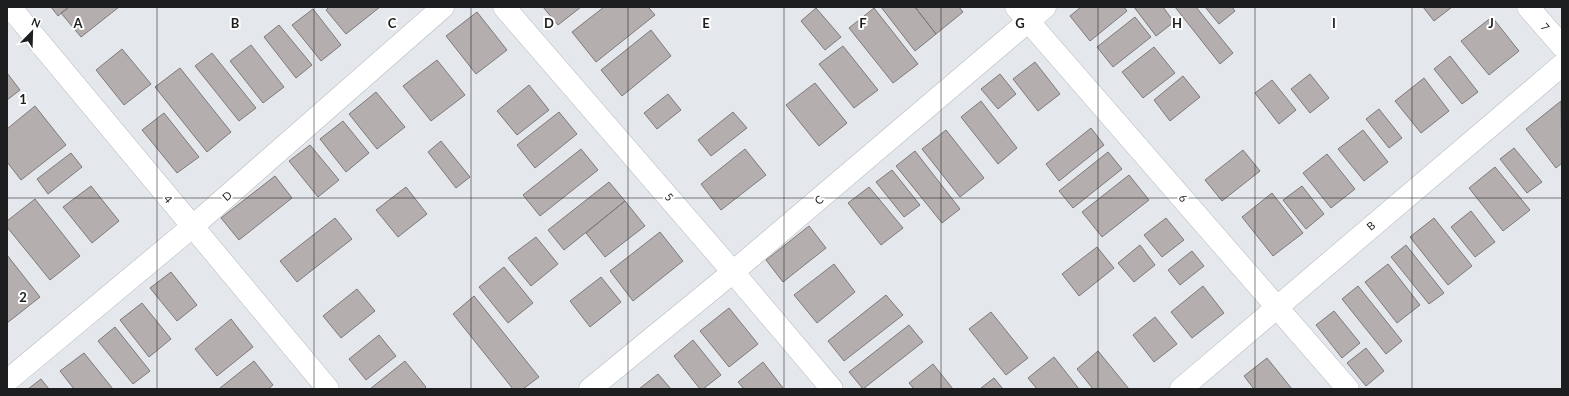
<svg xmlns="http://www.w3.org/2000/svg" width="1569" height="396" font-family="Lato,sans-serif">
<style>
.building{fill:#b4aeae;stroke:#7f7a79}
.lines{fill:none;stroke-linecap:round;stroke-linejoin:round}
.minor-casing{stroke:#b7b9be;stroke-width:23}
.tertiary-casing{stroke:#b7b9be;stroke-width:23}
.minor{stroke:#fff;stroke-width:22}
.tertiary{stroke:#fff;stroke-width:22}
.grid{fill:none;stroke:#1d1e1f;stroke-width:1;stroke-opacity:0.55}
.labels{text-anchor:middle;stroke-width:4;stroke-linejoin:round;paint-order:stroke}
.street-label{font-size:11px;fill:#1d1e1f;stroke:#fff}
.grid-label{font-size:13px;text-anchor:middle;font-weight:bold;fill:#1d1e1f;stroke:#fff;stroke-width:4;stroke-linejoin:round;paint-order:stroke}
</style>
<rect width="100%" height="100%" fill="#e4e7eb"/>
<path class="building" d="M51,7H69L58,16Z
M69,7H119L81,37L61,13Z
M329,7H380L346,34L326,10Z
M543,7H581L558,25Z
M604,7H648L655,15L596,62L572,32Z
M881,7H915L936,34L915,51Z
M915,7H959L963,12L936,34Z
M1081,7H1124L1127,11L1090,41L1070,16Z
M1134,7H1163L1174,22L1156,36Z
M1175,7H1196L1233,53L1220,64Z
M1205,7H1232L1235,11L1219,24Z
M1423,7H1452L1434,21Z
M816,8L841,37L825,50L801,21Z
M874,8L918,64L893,83L849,28Z
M313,9L341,45L321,61L292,25Z
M477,12L507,50L476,74L446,36Z
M1135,17L1151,37L1113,67L1097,47Z
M1492,17L1519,51L1489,75L1461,41Z
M279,25L312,65L296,78L264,37Z
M651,30L671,56L622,96L601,70Z
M251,45L284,87L263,103L230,61Z
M843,46L878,90L854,108L819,64Z
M1154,47L1175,73L1143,98L1122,72Z
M122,49L151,84L124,105L96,70Z
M212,53L256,108L239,121L195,66Z
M1450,56L1478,92L1462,104L1434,69Z
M437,60L465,95L431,121L403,86Z
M1035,62L1060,94L1038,111L1013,79Z
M180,68L231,132L207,152L155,87Z
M7,73L20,90L7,100Z
M1000,74L1016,94L998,109L981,89Z
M1310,74L1329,98L1310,113L1291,89Z
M1183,76L1200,97L1170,121L1154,100Z
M1424,78L1449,111L1421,133L1395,101Z
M1272,80L1296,110L1279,124L1255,93Z
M815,83L847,123L819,146L786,105Z
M529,85L549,110L517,135L497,111Z
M376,92L405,127L377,149L349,114Z
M668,94L681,110L657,129L644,113Z
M981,101L1017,148L998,164L961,117Z
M1561,101L1562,163L1556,168L1526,129Z
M35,106L66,145L21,180L7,162V129Z
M1379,109L1402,138L1389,148L1366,119Z
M559,112L577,134L535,168L517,145Z
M733,112L747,128L711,156L698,140Z
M164,113L199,157L177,173L142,130Z
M343,121L369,153L346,172L320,139Z
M1091,128L1104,145L1059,181L1046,164Z
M946,130L984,178L960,197L922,149Z
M1363,130L1388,162L1364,181L1338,149Z
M441,141L470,177L456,188L428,152Z
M310,145L339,180L318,197L289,161Z
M1514,148L1542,182L1527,193L1500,159Z
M581,149L598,170L540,216L523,195Z
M745,149L766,175L721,210L701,184Z
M1243,150L1260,171L1222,201L1205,180Z
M915,151L960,209L942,223L896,166Z
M1108,152L1122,169L1073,208L1059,191Z
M71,153L82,167L48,194L37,179Z
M1327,154L1355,189L1331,208L1303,173Z
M1495,167L1530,210L1503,231L1469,188Z
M892,170L920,205L904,217L876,182Z
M1129,175L1149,200L1102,237L1082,212Z
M275,176L292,198L239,240L221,218Z
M609,182L625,201L564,250L548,230Z
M91,186L119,221L92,243L63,207Z
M1302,186L1324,214L1306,229L1283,200Z
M406,187L427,214L398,237L376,210Z
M869,187L903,228L881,245L848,203Z
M1272,193L1303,233L1273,256L1242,217Z
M35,199L80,256L50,280L7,227V221Z
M625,201L645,226L605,257L586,233Z
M1471,211L1495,242L1475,257L1451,227Z
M335,218L352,239L297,282L280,261Z
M1166,218L1184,240L1162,257L1144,235Z
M1434,218L1472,266L1448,285L1410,237Z
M809,226L826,248L783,282L766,260Z
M660,232L683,261L633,301L610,271Z
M536,237L558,264L531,286L508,258Z
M1140,245L1155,265L1134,282L1118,263Z
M1406,245L1444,293L1429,304L1391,257Z
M1097,247L1114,268L1079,296L1062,274Z
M1192,251L1204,266L1180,285L1168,270Z
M7,255L40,297L7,323Z
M834,264L855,292L817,323L794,295Z
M1388,264L1420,305L1397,323L1365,282Z
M504,267L533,303L508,323L479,287Z
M171,272L197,305L177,321L150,288Z
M601,277L621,302L590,327L570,301Z
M1203,286L1224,313L1192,338L1171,312Z
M1358,286L1402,341L1386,354L1342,299Z
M357,289L375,311L341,338L323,316Z
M886,295L903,315L844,361L828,341Z
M474,296L539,377L523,389H513L453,314Z
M142,303L171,339L149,357L120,320Z
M729,308L758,344L729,367L700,331Z
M1334,311L1360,343L1342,358L1316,325Z
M991,312L1028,358L1006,375L969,329Z
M1155,317L1177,344L1154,362L1133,335Z
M231,319L253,347L217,376L195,349Z
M909,325L923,342L863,389L849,372Z
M115,327L150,371L133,384L98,341Z
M379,335L396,356L366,380L349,359Z
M693,340L721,375L703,389H700L674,356Z
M1366,348L1384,371L1366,386L1347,363Z
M1098,351L1129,389H1093L1077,369Z
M84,353L113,389H74L60,371Z
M1054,357L1079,389H1037L1028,378Z
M1267,358L1292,389H1254L1244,376Z
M254,361L273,385L268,389H221L220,388Z
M405,361L426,387L424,389H370Z
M763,362L783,388L781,389H744L738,382Z
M933,364L953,389H914L909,383Z
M658,374L671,389H639Z
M994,378L1003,389H982L981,388Z
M41,379L49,389H28Z"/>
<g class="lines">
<g class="minor-casing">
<path id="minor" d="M10,7L328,389
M1016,7L1348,389
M1528,7L1562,46
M590,389L733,272L1045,7
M1181,389L1562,65"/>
</g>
<g class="tertiary-casing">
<path id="tertiary" d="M504,7L733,272L832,389
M7,381L192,227L443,7"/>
</g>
<use href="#minor" class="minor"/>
<use href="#tertiary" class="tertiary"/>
</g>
<path class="grid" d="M157,7V389M314,7V389M471,7V389M628,7V389M784,7V389M941,7V389M1098,7V389M1255,7V389M1412,7V389M7,198H1562"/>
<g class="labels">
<g class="street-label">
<text transform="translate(1545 27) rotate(49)" y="4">7</text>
<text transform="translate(227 196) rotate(-41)" y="4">D</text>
<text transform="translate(669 197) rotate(49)" y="4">5</text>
<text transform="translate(1183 198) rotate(49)" y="4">6</text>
<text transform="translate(168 199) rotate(50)" y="4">4</text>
<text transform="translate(819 200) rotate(-40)" y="4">C</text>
<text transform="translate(1371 226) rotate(-40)" y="4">B</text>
</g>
</g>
<g class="grid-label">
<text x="78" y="28">A</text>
<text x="235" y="28">B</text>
<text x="392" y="28">C</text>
<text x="549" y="28">D</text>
<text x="706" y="28">E</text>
<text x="863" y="28">F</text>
<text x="1020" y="28">G</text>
<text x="1177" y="28">H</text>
<text x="1334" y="28">I</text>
<text x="1491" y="28">J</text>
<text x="23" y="104">1</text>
<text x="23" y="302">2</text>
</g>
<rect width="1569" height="396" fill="none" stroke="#1d1e1f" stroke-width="16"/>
<g transform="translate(32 32) rotate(23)" stroke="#ffffff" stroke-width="3" paint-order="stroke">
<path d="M0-3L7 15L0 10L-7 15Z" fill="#1d1e1f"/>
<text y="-6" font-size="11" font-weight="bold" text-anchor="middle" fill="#1d1e1f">N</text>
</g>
</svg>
